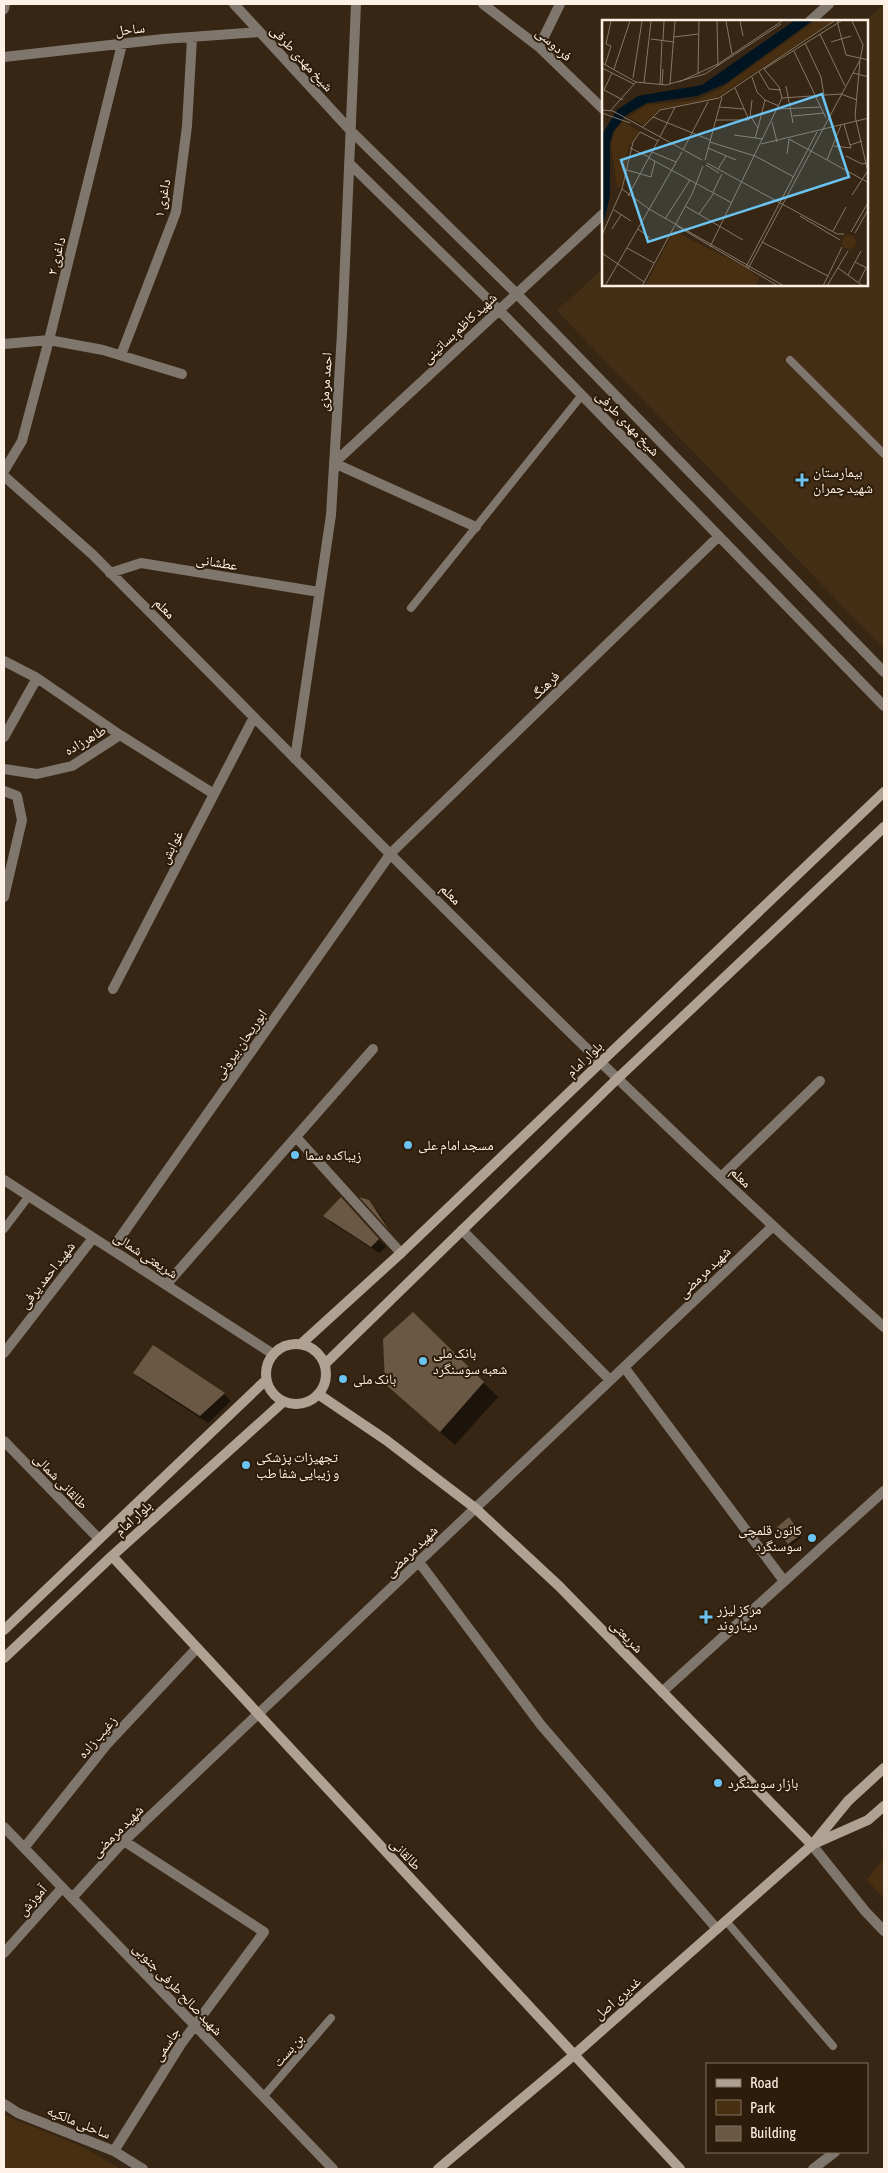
<svg xmlns="http://www.w3.org/2000/svg" width="888" height="2173" font-family="'Asap Condensed','Noto Naskh Arabic',sans-serif">
<style>
.built{fill:#442e15}
.green{fill:#492f11}
.shadow{fill:#0007}
.building{fill:#6b5844}
.lines{fill:none;stroke-linecap:round;stroke-linejoin:round}
.lane{stroke:#7f766d;stroke-width:8}
.street{stroke:#7f766d;stroke-width:10}
.secondary{stroke:#b0a293;stroke-width:10}
.poi-dot{fill:#6ac3f1;stroke:#2c1c09;stroke-width:2}
.labels{text-anchor:middle;stroke-width:4;stroke-linejoin:round;paint-order:stroke}
.street-label{font-size:14px;fill:#fdf1e6;stroke:#2c1c09}
.poi-label{font-size:14px;fill:#fdf1e6;stroke:#2c1c09;text-anchor:start}
.inset-road{fill:none;stroke:#867767;stroke-width:1}
.view{fill:#6ac3f1;fill-opacity:0.15;stroke:#6ac3f1;stroke-width:2.5}
.inset-edge{fill:none;stroke:#fdf1e6;stroke-width:2.5}
</style>
<rect width="100%" height="100%" fill="#362613"/>
<path class="built" d="M884,4V649L557,311L603,268V285H867V21H865Z"/>
<path class="green" d="M884,1838V1898L867,1880L884,1857L882,1839Z
M4,2115L81,2146L121,2169H4Z"/>
<path class="shadow" d="M364,1200L376,1209L388,1226Z
M348,1206L386,1247L379,1253L332,1223L325,1216Z
M413,1314L498,1397L455,1445L386,1384Z
M135,1373L224,1394L231,1401L208,1423L142,1380Z
M791,1521L802,1537L791,1545L789,1543Z"/>
<path class="building" d="M341,1197L379,1239L371,1247L323,1216Z
M359,1197L369,1200L389,1230Z
M413,1312L484,1382L440,1432L385,1384L383,1339Z
M153,1345L225,1393L200,1416L133,1373Z
M789,1517L801,1535L788,1544L776,1528Z"/>
<g class="lines">
<path class="lane" d="M790,360L884,454
M411,608L582,395
M4,1229L29,1196
M726,1921L833,2046
M263,2097L331,2018"/>
<path class="street" d="M234,4L351,131L517,294L884,672
M483,4L539,47L603,109
M4,9L5,4
M810,21L829,4
M539,47L560,4
M4,57L163,39L260,32
M349,163L499,310L884,706
M4,344L49,340L103,350L182,374
M121,355L176,212L187,126L192,38
M4,471L22,441L49,340L122,44
M4,476L92,554C352,815 609,1081 884,1327
M476,527L334,463L603,214
M110,573L141,563L319,592
M4,661L37,678L120,735
M4,737L37,678
M295,759L331,515L342,333L356,4
M4,769L37,774L72,766L120,735L214,794
M4,791L17,796L22,820L4,897
M113,989L254,717
M296,1137L401,1253
M721,1177L820,1081
M4,1180L273,1354
M462,1230L610,1380
M112,1249L391,853L719,536
M166,1285L373,1049
M4,1353L93,1238
M624,1367L784,1581
M4,1441L99,1539
M419,1562L541,1725L717,1929
M662,1692L884,1491
M4,1827L333,2169
M812,1845L865,1911L884,1931
M24,1848L108,1743L197,1648
M72,1898L124,1841L772,1227
M4,1953L62,1888
M4,2104L18,2113L114,2151L143,2169
M114,2151L181,2044L264,1932L124,1841
M813,2169L835,2152"/>
<path class="secondary" d="M266 1374a30 30 0 1 1 60 0a30 30 0 1 1-60 0Z
M301,1344L401,1253L884,792
M325,1364L618,1078L884,827
M318,1394L386,1440L475,1508L559,1586L812,1845
M112,1556L680,2169
M4,1630L266,1380
M4,1658L112,1556L283,1402
M816,1843L868,1820L884,1806
M438,2169L574,2055L812,1845L848,1801L884,1768"/>
</g>
<g class="poi-dot">
<path d="M799.5 472.5h5v5h5v5h-5v5h-5v-5h-5v-5h5z"/>
<circle cx="408" cy="1145" r="5"/>
<circle cx="295" cy="1155" r="5"/>
<circle cx="423" cy="1361" r="5"/>
<circle cx="343" cy="1379" r="5"/>
<circle cx="246" cy="1465" r="5"/>
<circle cx="812" cy="1538" r="5"/>
<path d="M703.5 1609.5h5v5h5v5h-5v5h-5v-5h-5v-5h5z"/>
<circle cx="718" cy="1783" r="5"/>
</g>
<g class="labels">
<g class="street-label">
<text transform="translate(130 29) rotate(-6)" y="5">ساحل</text>
<text transform="translate(554 44) rotate(42)" y="5">فردوسی</text>
<text transform="translate(302 58) rotate(47)" y="5">شیخ مهدی طرقی</text>
<text transform="translate(162 198) rotate(-79)" y="5">داغری ۱</text>
<text transform="translate(56 256) rotate(-76)" y="5">داغری ۲</text>
<text transform="translate(459 328) rotate(-43)" y="5">شهید کاظم بساتینی</text>
<text transform="translate(325 382) rotate(-86)" y="5">احمد مرمزی</text>
<text transform="translate(628 423) rotate(46)" y="5">شیخ مهدی طرفی</text>
<text transform="translate(217 562) rotate(9)" y="5">عطشانی</text>
<text transform="translate(165 608) rotate(45)" y="5">معلم</text>
<text transform="translate(545 685) rotate(-44)" y="5">فرهنگ</text>
<text transform="translate(85 740) rotate(-30)" y="5">طاهرزاده</text>
<text transform="translate(171 847) rotate(-63)" y="5">غوابش</text>
<text transform="translate(451 894) rotate(45)" y="5">معلم</text>
<text transform="translate(240 1044) rotate(-55)" y="5">ابوریحان بیرونی</text>
<text transform="translate(584 1059) rotate(-44)" y="5">بلوار امام</text>
<text transform="translate(741 1177) rotate(44)" y="5">معلم</text>
<text transform="translate(146 1255) rotate(33)" y="5">شریعتی شمالی</text>
<text transform="translate(704 1272) rotate(-44)" y="5">شهید مرمضی</text>
<text transform="translate(47 1275) rotate(-52)" y="5">شهید احمد یرفی</text>
<text transform="translate(61 1481) rotate(46)" y="5">طالقانی شمالی</text>
<text transform="translate(133 1518) rotate(-42)" y="5">بلوار امام</text>
<text transform="translate(411 1551) rotate(-44)" y="5">شهید مرمضی</text>
<text transform="translate(627 1636) rotate(46)" y="5">شریعتی</text>
<text transform="translate(97 1737) rotate(-49)" y="5">زغیب زاده</text>
<text transform="translate(117 1831) rotate(-45)" y="5">شهید مرمضی</text>
<text transform="translate(406 1854) rotate(47)" y="5">طالقانی</text>
<text transform="translate(32 1900) rotate(-48)" y="5">آموزش</text>
<text transform="translate(178 1989) rotate(46)" y="5">شهید صالح طرفی جنوبی</text>
<text transform="translate(617 1998) rotate(-41)" y="5">غدیری اصل</text>
<text transform="translate(166 2044) rotate(-56)" y="5">جاسمی</text>
<text transform="translate(288 2050) rotate(-49)" y="5">بن بست</text>
<text transform="translate(79 2122) rotate(22)" y="5">ساحلی مالکیه</text>
</g>
<g class="poi-label">
<text x="813" y="477">بیمارستان<tspan x="813" dy="16">شهید چمران</tspan></text>
<text x="418" y="1150">مسجد امام علی</text>
<text x="305" y="1160">زیباکده سما</text>
<text x="433" y="1358">بانک ملی<tspan x="433" dy="16">شعبه سوسنگرد</tspan></text>
<text x="353" y="1384">بانک ملی</text>
<text x="256" y="1462">تجهیزات پزشکی<tspan x="256" dy="16">و زیبایی شفا طب</tspan></text>
<text x="802" y="1535" text-anchor="end">کانون قلمچی<tspan x="802" dy="16">سوسنگرد</tspan></text>
<text x="717" y="1614">مرکز لیزر<tspan x="717" dy="16">دیناروند</tspan></text>
<text x="728" y="1788">بازار سوسنگرد</text>
</g>
</g>
<g transform="translate(602 20)">
<rect width="266" height="266" fill="#362613"/>
<path d="M213,1H231L114,78L58,89L42,105L26,97L44,85L93,80L117,70ZM21,102L37,111L27,126L23,152L19,167H15L9,125L13,111ZM72,211L143,247L157,258L153,266H43ZM240 222a7 7 0 1 1 14 0a7 7 0 1 1-14 0Z" fill="#492f11"/>
<path d="M192,1H210L123,64L95,76L45,83L24,95L11,112L8,123V176L0,210V115L15,90L36,76L100,65Z" fill="#001521"/>
<path class="inset-road" d="M115,1L116,46M124,1L130,34M138,1L141,16M235,1L244,35L267,40M218,14L243,66M72,17L96,14M49,19L72,22M61,20L62,1M229,22L249,16M203,23L219,57L222,75M192,31L224,98M258,41L253,96L265,148M0,43L34,62M3,45L9,26L4,24L9,1M0,48L32,64M12,49L28,1M162,49L239,1M157,52L167,69L179,70M10,53L2,70L21,80M251,53L267,57M96,54L97,1M150,57L155,72L163,80M31,58L40,1M34,62L64,65L103,54L179,4M77,62L116,44L180,1M42,63L49,1M68,64L73,1M58,65L60,20M60,65L61,49M184,66L191,103M180,78L239,74L255,80M117,87L142,89M176,89L219,87M0,90L11,91L100,140M9,90L34,62M0,93L28,103M191,96L222,93M51,97L108,120M148,97L150,80M149,97L156,108L153,118M114,100H147L133,68M170,102L175,122M242,104L248,125L260,121M41,107L58,90L117,78L232,1M156,108L163,80L177,86M132,115L161,119M58,117L73,87M108,122L153,136L192,157M159,124L267,98M232,126L249,128L248,125M28,128L47,137M106,128L134,140M81,130L106,82M50,132L74,142M185,134L187,119L267,163M244,136L260,144L265,143M47,138L130,183M103,140L120,77M225,140L239,105M105,143L235,214H242M104,145L117,153M116,149L124,136M25,150L49,157L53,141M20,169L47,189L182,266M111,172L120,154M250,175L267,149M26,176L57,119M83,186L141,220M12,190L29,201M97,194L112,173M198,196L238,220M63,199L88,160M75,206L176,266M10,209L19,195M36,209L48,218M231,211L244,187M249,212L267,181M253,213L267,188M0,215L20,169L31,122L38,112L56,121M160,222L226,256M108,227L180,78L177,67L162,49M25,228L52,243M0,233L42,262M253,242L267,249M144,247L215,112M236,248L261,266M146,249L258,40L261,25L250,1M246,255L259,231M257,262L264,248M3,266L80,132M40,266L90,174L101,146M221,266L240,227M225,266L246,231"/>
<path class="view" d="M220,74L247,157L46,222L19,140Z"/>
<rect width="266" height="266" class="inset-edge"/>
</g>
<rect width="888" height="2173" fill="none" stroke="#fdf1e6" stroke-width="10"/>
<rect x="706" y="2063" width="162" height="90" fill="#2c1c09" stroke="#807161"/>
<rect x="716" y="2079" width="25" height="8" fill="#b0a293" stroke="#807161"/>
<text x="750" y="2088" font-size="15" fill="#fdf1e6">Road</text>
<rect x="716" y="2100" width="25" height="15" fill="#492f11" stroke="#807161"/>
<text x="750" y="2113" font-size="15" fill="#fdf1e6">Park</text>
<rect x="716" y="2126" width="25" height="15" fill="#6b5844" stroke="#807161"/>
<text x="750" y="2138" font-size="15" fill="#fdf1e6">Building</text>
</svg>
